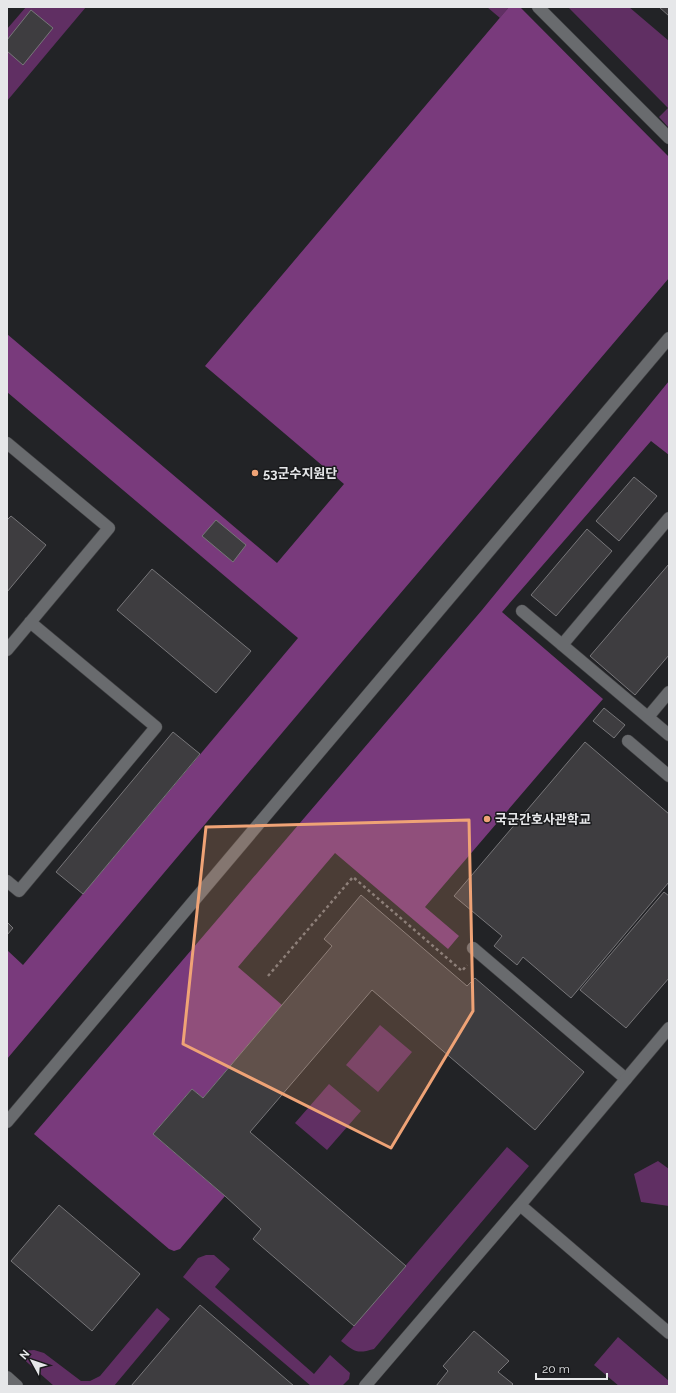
<svg xmlns="http://www.w3.org/2000/svg" width="676" height="1393" font-family="Raleway,'Noto Sans KR',sans-serif">
<style>
.green{fill:#602f63}
.forest{fill:#793a7c}
.building{fill:#3e3d40;stroke:#777679}
.lines{fill:none;stroke-linecap:round;stroke-linejoin:round}
.lane-casing{stroke:#404143;stroke-width:13}
.street-casing{stroke:#404143;stroke-width:13}
.secondary-casing{stroke:#404143;stroke-width:13}
.path{stroke:#757679;stroke-width:2.5;stroke-dasharray:3 3;stroke-linecap:butt}
.lane{stroke:#696b6e;stroke-width:12}
.street{stroke:#696b6e;stroke-width:12}
.secondary{stroke:#696b6e;stroke-width:12}
.marked{fill:#efa376;fill-opacity:0.2;stroke:#efa376;stroke-width:3;stroke-linejoin:round}
.poi-dot{fill:#efa376;stroke:#191a1c;stroke-width:1.5}
.labels{text-anchor:middle;stroke-width:3;stroke-linejoin:round;paint-order:stroke}
.poi-label{font-size:13px;font-weight:bold;fill:#e6e7e9;stroke:#191a1c;text-anchor:start}
</style>
<rect width="100%" height="100%" fill="#222326"/>
<path class="green" d="M26,7H86L7,101V29Z
M487,7H509L500,18Z
M568,7H629L669,41V128L659,117L668,108Z
M380,1025L412,1052L378,1092L346,1065Z
M329,1084L361,1111L327,1150L295,1123Z
M507,1147L529,1166L374,1349C357,1354 355,1352 341,1341Z
M658,1161L669,1169V1206L641,1202L634,1174Z
M206,1255H214L230,1269L215,1287L314,1374L330,1355L350,1373L349,1379L342,1386H311L183,1277L198,1258Z
M157,1308L170,1319L114,1386H54L20,1356L24,1351L34,1350L44,1353L81,1381H90L100,1376Z
M618,1337L669,1381V1386H619L594,1365Z"/>
<path class="forest" d="M509,7H520L669,157V278L336,669L7,1059V950L23,965L298,638L7,392V334L277,563L344,484L205,366Z
M669,381V455L651,441L502,612L603,699L425,907L459,936L448,949L335,853L238,967L282,1005L203,1098L192,1089L153,1134L225,1196L180,1249L174,1251L169,1249L34,1134L482,610Z"/>
<path class="building" d="M659,7H669V16Z
M31,10L53,28L23,65L7,51V40Z
M634,477L657,496L619,541L596,521Z
M11,516L46,545L7,592V520Z
M216,520L246,545L233,562L202,536Z
M587,529L612,551L556,616L531,595Z
M669,564V655L635,695L590,656Z
M152,569L251,651L216,693L117,610Z
M604,708L625,725L614,738L593,721Z
M173,732L200,754L83,894L56,872Z
M585,742L669,814V882L571,998L523,957L517,965L494,946L502,936L454,896Z
M664,892L669,896V978L626,1028L580,990Z
M361,895L467,986L475,978L584,1072L535,1130L372,990L250,1132L406,1266L354,1326L253,1239L261,1229L225,1196L153,1134L192,1089L203,1098L332,946L324,939Z
M7,922L13,928L7,935Z
M59,1205L140,1274L92,1331L11,1261Z
M200,1305L294,1386H131Z
M474,1331L509,1361L498,1372L513,1384L511,1386H436L448,1371L443,1366Z"/>
<g class="lines">
<g class="lane-casing">
<path id="lane" d="M7,443L109,528L7,650
M522,611L669,735
M562,645L669,518
M648,717L669,692
M628,741L669,776
M7,881L19,891L156,727L30,622
M473,948L626,1079"/>
</g>
<g class="street-casing">
<path id="street" d="M538,7L669,138
M520,1205L669,1028
M7,1377L17,1386
M365,1386L520,1205L669,1333"/>
</g>
<g class="secondary-casing">
<path id="secondary" d="M7,1122L669,338"/>
</g>
<path class="path" d="M268,976L353,877L462,971L467,965"/>
<use href="#lane" class="lane"/>
<use href="#street" class="street"/>
<use href="#secondary" class="secondary"/>
</g>
<path class="marked" d="M469,820L473,1011L391,1148L183,1044L206,827Z"/>
<g class="poi-dot">
<circle cx="255" cy="473" r="4"/>
<circle cx="487" cy="819" r="4"/>
</g>
<g class="labels">
<g class="poi-label">
<text x="263" y="478">53군수지원단</text>
<text x="495" y="824">국군간호사관학교</text>
</g>
</g>
<rect width="676" height="1393" fill="none" stroke="#e6e7e9" stroke-width="16"/>
<g transform="translate(32 1361) rotate(310)" stroke="#191a1c" stroke-width="3" paint-order="stroke">
<path d="M0-3L7 15L0 10L-7 15Z" fill="#e6e7e9"/>
<text y="-6" font-size="11" font-weight="bold" text-anchor="middle" fill="#e6e7e9">N</text>
</g>
<path d="M536 1373v6h71v-6" fill="none" stroke="#e6e7e9" stroke-width="2"/>
<text x="542" y="1373" font-size="12" fill="#e6e7e9" stroke="#191a1c" stroke-width="3" paint-order="stroke">20 m</text>
</svg>
